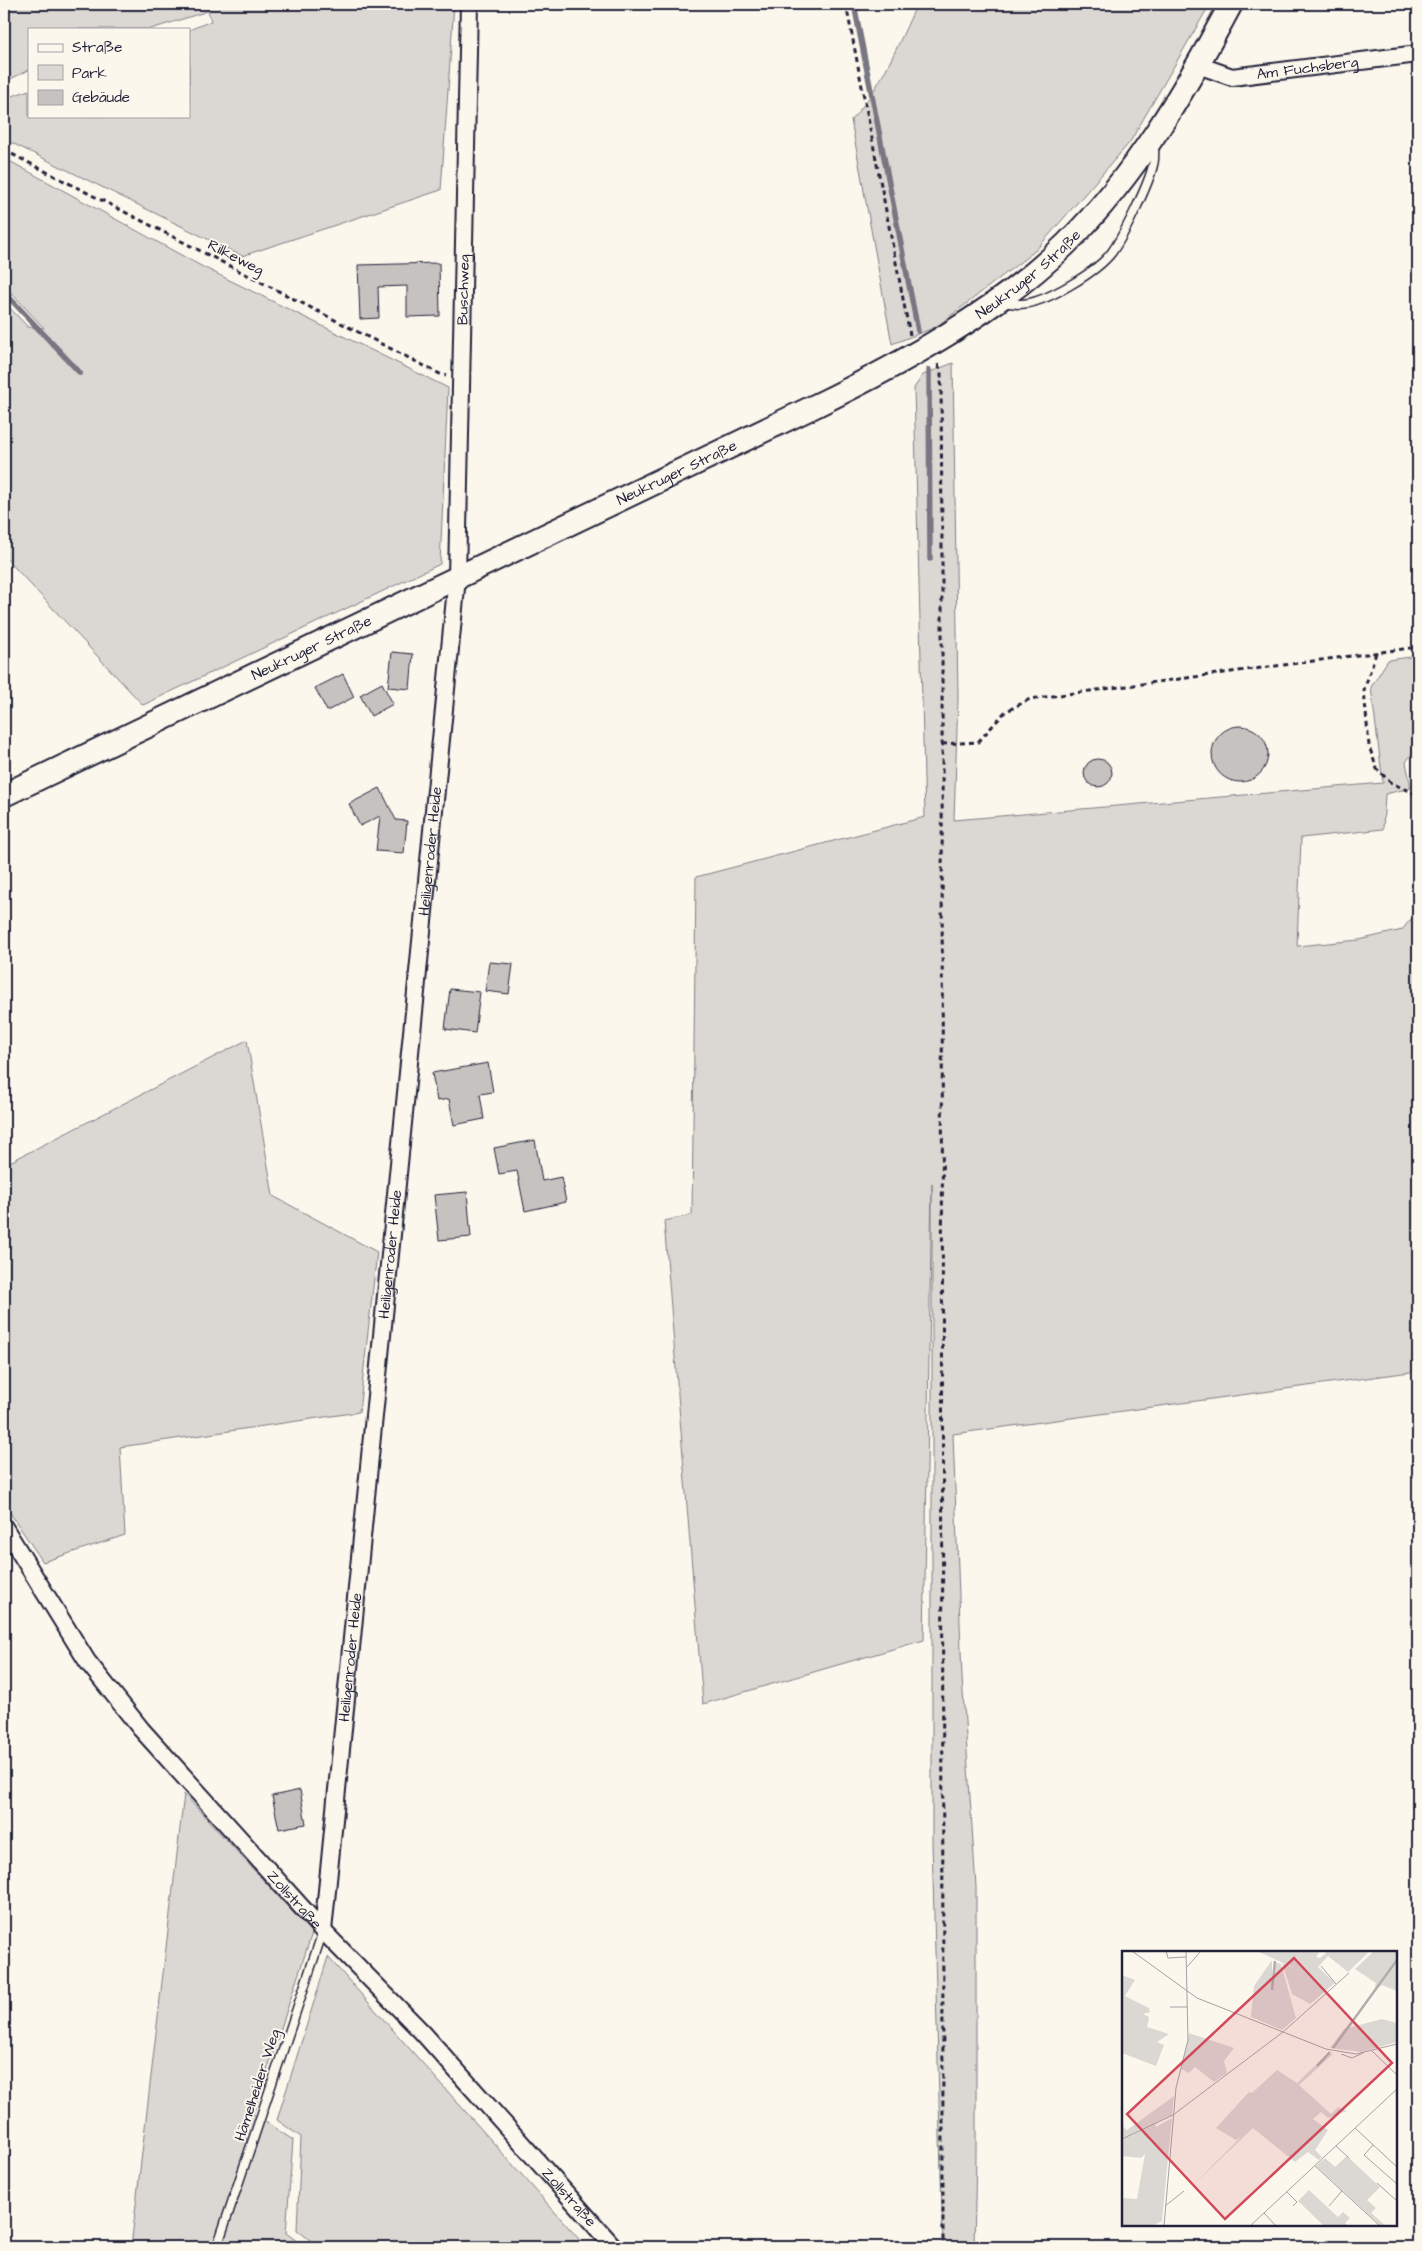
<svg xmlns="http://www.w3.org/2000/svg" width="1422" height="2251" font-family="'Architects Daughter',sans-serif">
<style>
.green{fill:#dbd8d3;stroke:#7e7d87}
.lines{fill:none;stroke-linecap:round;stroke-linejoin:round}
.stream{stroke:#787681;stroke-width:5.5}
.building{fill:#c6c2c0;stroke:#22223b}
.lane-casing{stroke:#22223b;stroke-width:11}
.street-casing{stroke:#22223b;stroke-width:20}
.secondary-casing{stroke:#22223b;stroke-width:26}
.path{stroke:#22223b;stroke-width:3;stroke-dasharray:5 4;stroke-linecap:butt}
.lane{stroke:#fbf7ec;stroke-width:8}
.street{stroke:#fbf7ec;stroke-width:16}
.secondary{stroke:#fbf7ec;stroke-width:22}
.labels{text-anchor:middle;stroke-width:4;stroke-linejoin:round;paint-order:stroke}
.street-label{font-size:15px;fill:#22223b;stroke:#fbf7ec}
.inset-river{fill:none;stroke:#b1aeb0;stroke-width:2.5}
.inset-road{fill:none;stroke:#a4a2a5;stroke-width:1}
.view{fill:#d1495b;fill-opacity:0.15;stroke:#d1495b;stroke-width:2.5}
.inset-edge{fill:none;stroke:#22223b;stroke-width:2.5}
</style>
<rect width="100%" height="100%" fill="#fbf7ec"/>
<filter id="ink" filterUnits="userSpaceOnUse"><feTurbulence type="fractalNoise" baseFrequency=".02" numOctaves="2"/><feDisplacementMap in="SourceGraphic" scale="10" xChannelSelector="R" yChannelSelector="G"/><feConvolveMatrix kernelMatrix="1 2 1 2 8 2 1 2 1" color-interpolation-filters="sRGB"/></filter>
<g filter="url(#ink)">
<path class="green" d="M4,4H454L441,190L242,256L4,139V99L29,90V116H189V30L211,21L208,11L151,29H29V70L4,82Z
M917,4H1210L1130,142L1036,250L936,327L892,344L851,120C882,87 898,44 917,4Z
M4,158L203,267L448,388L440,564L143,705L4,556V302L28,327L44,328L4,285Z
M953,363L958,698L954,820L1383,783L1371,687L1388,660L1418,656V745L1406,762L1411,788L1385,794L1383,829L1301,838L1297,946L1359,940L1402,930L1410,920L1418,919V1371L953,1434L962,1677L976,1887V2155L974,2247H943L932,1841V1184L924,1640L703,1704L664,1221L692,1215L696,877L925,817L914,388L923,375Z
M247,1040L273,1196L377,1252L359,1412L120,1447L125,1535L43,1562L4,1504V1165Z
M184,1794L312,1933L253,2114L293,2140L286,2233L305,2247H131Z
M328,1957L586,2247H319L297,2230L301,2137L277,2120Z"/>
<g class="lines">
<path class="stream" d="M854,4L918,331
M4,292L80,373
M929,370L930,559"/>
</g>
<path class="building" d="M439,263L440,316L407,317V286L378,287L379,318L360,319L358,265Z
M392,652L413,654L410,689L388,687Z
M343,674L354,697L327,711L315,688Z
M382,683L393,704L371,716L360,695Z
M1212 754a28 28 0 1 1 56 0a28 28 0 1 1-56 0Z
M1084 773a14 14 0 1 1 28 0a14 14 0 1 1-28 0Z
M380,788L396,820L407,821L404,853L376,851L380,816L360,826L349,804Z
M489,962L513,964L509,994L485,991Z
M450,989L480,992L475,1033L445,1029Z
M488,1063L493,1092L480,1094L484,1119L454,1125L449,1099L437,1101L432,1073Z
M535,1140L542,1181L561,1177L566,1202L525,1211L517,1171L499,1174L494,1148Z
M467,1192L471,1237L439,1240L434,1195Z
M300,1790L306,1824L279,1829L272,1796Z"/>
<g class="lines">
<g class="lane-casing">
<path id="lane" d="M1005,302C1010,303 1015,304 1020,304C1045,304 1098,271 1112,252C1124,235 1149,184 1153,165C1155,159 1154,152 1154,146
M217,2247L323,1931"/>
</g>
<g class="street-casing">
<g id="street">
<path id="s1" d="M1198,65L1232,77L1418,54"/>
<path id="s2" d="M4,1527L87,1661L141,1729L323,1931L423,2033L614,2247"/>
<path id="s3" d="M323,1931L457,578L469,4"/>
</g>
</g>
<g class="secondary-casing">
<g id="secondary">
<path id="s4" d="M4,795L815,406C903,363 995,313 1066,244C1136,175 1185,90 1231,4"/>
</g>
</g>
<path class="path" d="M846,4L910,335
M4,150L440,374L446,376
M938,364L941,372L942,549L943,2247
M1376,653L1364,690L1369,746L1377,769L1391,783L1418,795
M942,744L978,742L1005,712L1030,699L1418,647"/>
<use href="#lane" class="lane"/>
<use href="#street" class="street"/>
<use href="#secondary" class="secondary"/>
</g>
</g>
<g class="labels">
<g class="street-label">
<text dy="5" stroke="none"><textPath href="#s1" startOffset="112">Am Fuchsberg</textPath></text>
<text transform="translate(236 257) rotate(27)" y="5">Rilkeweg</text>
<text dy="5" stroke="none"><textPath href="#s4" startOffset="1151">Neukruger Straße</textPath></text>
<text dy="5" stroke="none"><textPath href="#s3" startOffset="1648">Buschweg</textPath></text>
<text dy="5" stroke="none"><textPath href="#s4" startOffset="746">Neukruger Straße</textPath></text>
<text dy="5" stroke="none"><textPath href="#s4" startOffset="341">Neukruger Straße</textPath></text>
<text dy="5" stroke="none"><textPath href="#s3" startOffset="1085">Heiligenroder Heide</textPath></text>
<text dy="5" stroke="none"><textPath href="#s3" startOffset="680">Heiligenroder Heide</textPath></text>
<text dy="5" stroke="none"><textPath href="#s3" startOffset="275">Heiligenroder Heide</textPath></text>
<text dy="5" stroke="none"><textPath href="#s2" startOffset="474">Zollstraße</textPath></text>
<text transform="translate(257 2085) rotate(-72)" y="5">Hämelheider Weg</text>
<text dy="5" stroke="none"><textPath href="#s2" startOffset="879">Zollstraße</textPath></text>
</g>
</g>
<g transform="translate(1122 1951)">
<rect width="275" height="275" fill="#fbf7ec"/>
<path d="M135,0H198L194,6L198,7L204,2L202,0H248L226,21L206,5L196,16L213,32L188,53L170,43L160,12L185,23ZM252,0H275V40L260,34L252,40L254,32L233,18ZM150,9V32L153,11L159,13L174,67L160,79L129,66L132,35ZM0,24L13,29L3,45L27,57L28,61L21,63L27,66L25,76L47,83L35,91L42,94L34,115L0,102ZM260,68L275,72V91L239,101L208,97L222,78ZM67,82L112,97L102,110L105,122L92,131L73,116L67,122L59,118ZM206,102L211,103L177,134L209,163L216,156L225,160L206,167L199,161L191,168L206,179L193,199L200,206L197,209L186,201L173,211L131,177L68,237L120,185L114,189L94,177L127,141L130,142L155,119L175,132ZM52,145L50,164L33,172L34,176L50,167L46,207L28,204L46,207L40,270L30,275H0V247L15,248L23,203L19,207L0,205V175L5,179ZM225,205L258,236L245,249L254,257L249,262L264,275H259L194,215L203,207L213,216ZM187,239L216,266L221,261L228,267L223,272L226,275H202L176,250Z" fill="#dbd8d3"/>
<path class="inset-river" d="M150,39L153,10M211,97L275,9M195,115L208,101"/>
<path class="inset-road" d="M10,0L75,47L204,98L234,103L275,93M44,0L46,7L64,6M199,15L214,33M65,16L79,0M48,56H65M250,100L275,124M219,103L230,107L241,102M233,177L275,216M0,188L51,164L161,81L227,22M251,194L242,204L275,233M214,195L227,207M193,215L258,275M255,232L275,250M165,241L175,251L171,255M43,255L62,240M207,255L220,240M142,262L154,275M42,275L54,137L66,89L64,0M128,275L275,138"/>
<path class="view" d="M172,7L270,112L103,268L5,163Z"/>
<rect width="275" height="275" class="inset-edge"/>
</g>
<rect width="1422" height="2251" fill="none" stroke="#fbf7ec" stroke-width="20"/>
<rect x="10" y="10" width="1402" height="2231" fill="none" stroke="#22223b" stroke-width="2" filter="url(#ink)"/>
<rect x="28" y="28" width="162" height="90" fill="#fbf7ec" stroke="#a4a2a5"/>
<rect x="38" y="44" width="25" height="8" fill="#fbf7ec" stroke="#a4a2a5"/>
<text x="72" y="52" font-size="15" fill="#22223b">Straße</text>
<rect x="38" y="65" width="25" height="15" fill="#dbd8d3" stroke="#a4a2a5"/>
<text x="72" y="78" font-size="15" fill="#22223b">Park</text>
<rect x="38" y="90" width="25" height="15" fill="#c6c2c0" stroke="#a4a2a5"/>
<text x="72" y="102" font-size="15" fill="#22223b">Gebäude</text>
</svg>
